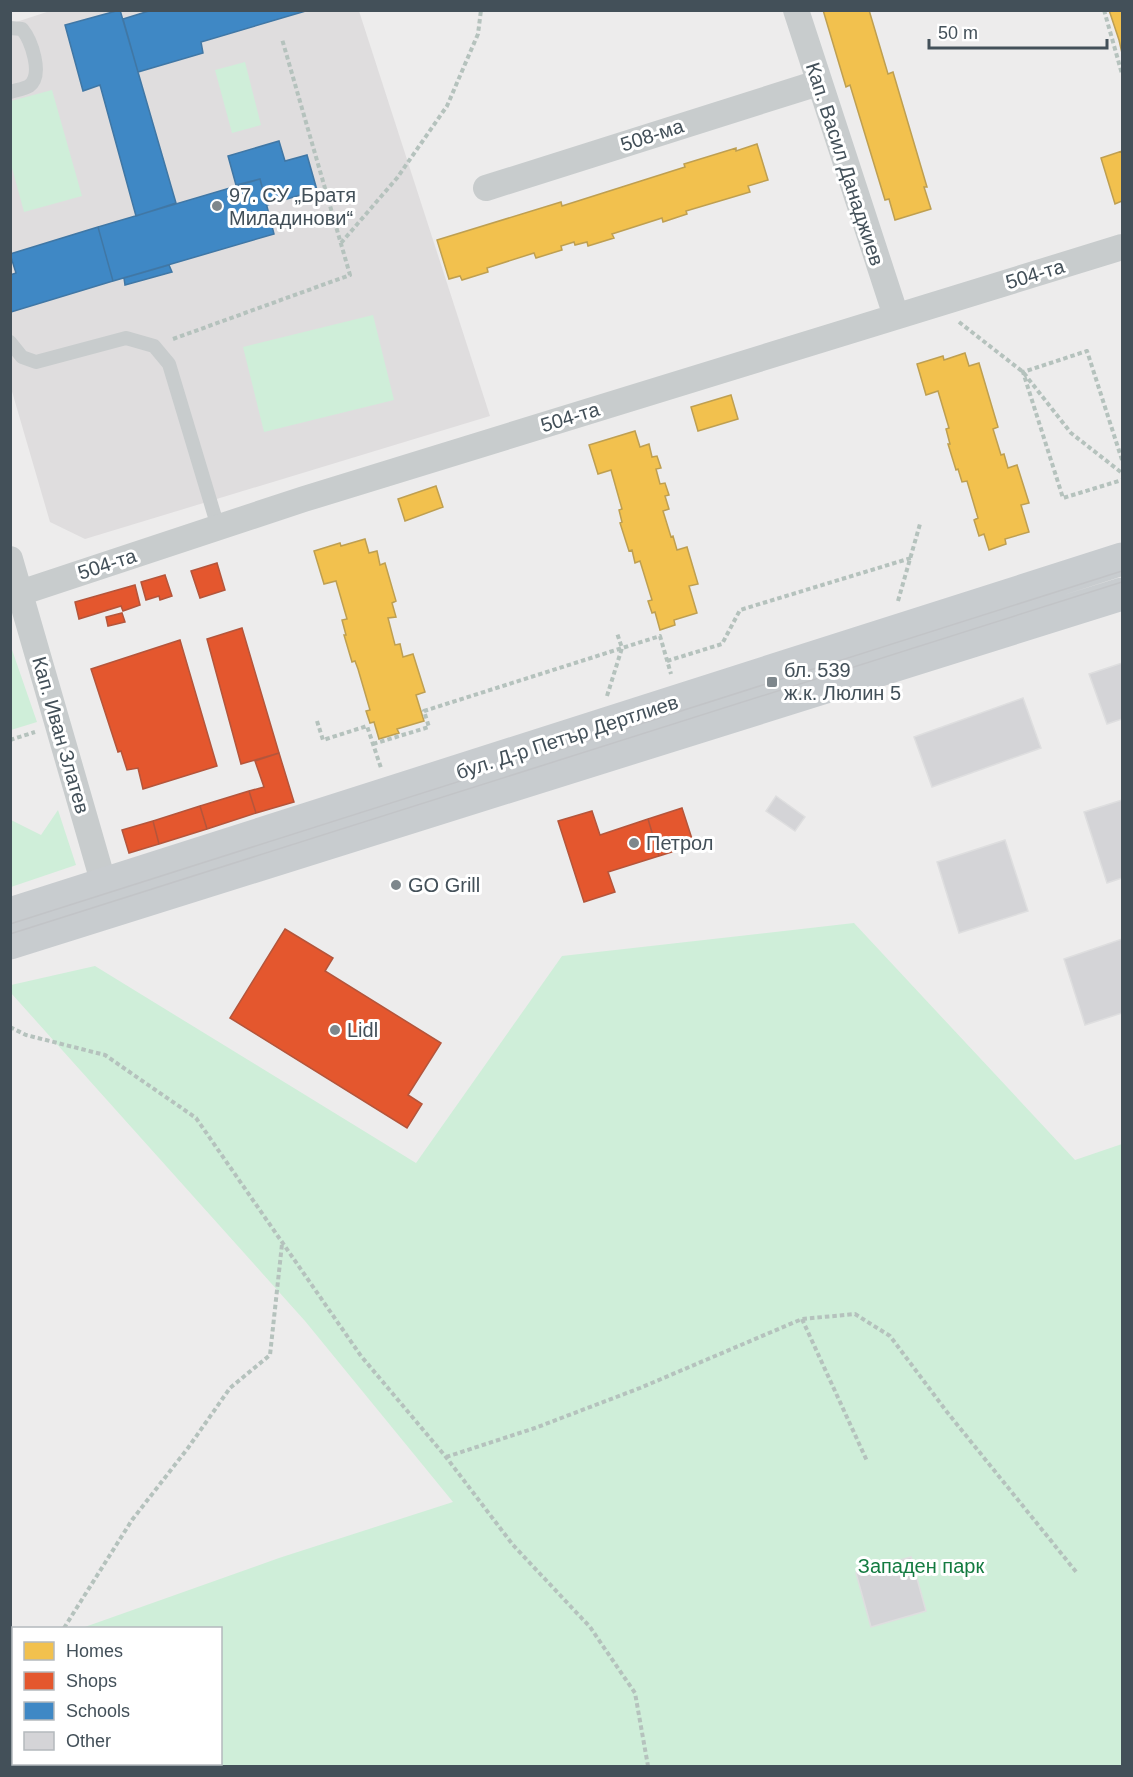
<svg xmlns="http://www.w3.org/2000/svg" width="1133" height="1777" font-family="Arial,sans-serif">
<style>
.education{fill:#dfddde}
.green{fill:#cfeed9}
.homes{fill:#f2c14e;stroke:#be9f51;stroke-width:1.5}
.shops{fill:#e4572e;stroke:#b4553b;stroke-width:1.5}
.schools{fill:#3f88c5;stroke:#4077a5;stroke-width:1.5}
.building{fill:#d4d4d7;stroke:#dededf;stroke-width:1.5}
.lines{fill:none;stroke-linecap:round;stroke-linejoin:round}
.path{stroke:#b5c2bd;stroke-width:4;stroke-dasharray:4.5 3;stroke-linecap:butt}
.service{stroke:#c8cccd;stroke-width:14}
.minor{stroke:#c8cccd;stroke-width:26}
.secondary{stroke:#c8cccf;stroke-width:33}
.tram{stroke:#c2c4c7;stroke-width:1.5}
.poi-dot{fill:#7e878c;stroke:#fff;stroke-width:2}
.labels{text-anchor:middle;stroke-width:6;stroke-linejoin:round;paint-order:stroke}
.street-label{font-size:20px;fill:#435059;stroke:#fff}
.poi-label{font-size:20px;fill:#435059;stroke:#fff;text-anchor:start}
.park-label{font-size:20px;fill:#147b41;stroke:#fff}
</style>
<rect width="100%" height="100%" fill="#edecec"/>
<path class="education" d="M53,10L359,11L490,416L85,539L50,522L11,388L10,24Z"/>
<path class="green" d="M245,62L261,125L232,133L215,70Z
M52,90L82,196L24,212L11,164V101Z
M373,315L394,400L264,432L243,347Z
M10,644L37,722L11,730H10Z
M58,810L76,865L11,887V820L41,835Z
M854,923L1075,1160L1122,1144V1766H11L10,1654L13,1653L14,1764H220V1628H82L279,1558L453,1502L305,1321L11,993V985L95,966L416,1163L562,956Z"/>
<path class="homes" d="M823,10H869L888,74L893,72L927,187H924L931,209L895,220L889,199L885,200L850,85L846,87Z
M1109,10H1122V53L1119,40Z
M757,144L768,180L748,186L750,192L686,211L687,214L663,222L662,218L612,234L614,238L588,246L587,242L575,245L574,242L561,246L562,250L536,258L534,253L487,268L488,272L462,280L460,276L449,279L437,240L561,202L562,206L685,167L684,164L736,148V151Z
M1122,151V201L1115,204L1101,158Z
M965,353L969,366L979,363L998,427L993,429L1001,455L1004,454L1008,468L1017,465L1029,503L1021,505L1029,532L1005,539L1006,544L989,550L984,534L979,536L974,520L978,518L967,481L962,482L958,469L956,470L948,444H950L946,429L949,428L938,391L926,395L917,364L943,356L944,360Z
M731,395L738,419L698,431L691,407Z
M635,431L640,447L649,444L652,457L657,456L661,468L656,469L660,484L665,483L669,495L665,496L669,509L663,511L671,537L673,536L677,550L687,547L698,584L689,586L697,613L674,620L675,625L660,630L655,612L652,613L648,601L652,600L640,561L635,563L632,550L629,551L620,523L622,522L619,510L622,509L611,470L598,474L589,445Z
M436,486L443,507L405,521L398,499Z
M365,539L369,553L377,551L380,565L385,563L396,601L392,603L396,617L388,618L395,645L400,644L403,657L413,654L425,692L416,695L424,721L397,729L399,733L379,739L374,722L370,723L366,711L370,710L358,669L355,661L352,662L344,635H346L342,620L347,619L336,581L324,584L314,551L340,543L341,546Z"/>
<path class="shops" d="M217,563L225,590L200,598L191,571Z
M165,575L172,596L160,600L159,596L146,600L141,582Z
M135,585L140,605L123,611L121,606L79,619L75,602Z
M122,613L125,622L108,626L106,617Z
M242,628L279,753L241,764L207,639Z
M180,640L217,766L143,789L138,768L127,770L121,751L118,752L91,669Z
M279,753L294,802L256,813L249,791L264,787L255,761Z
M249,791L256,813L207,829L200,806Z
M200,806L207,829L159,844L153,821Z
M682,808L694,845L659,856L648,819Z
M592,811L600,835L648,819L659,856L608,872L615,892L584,902L558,821Z
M153,821L159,844L129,853L122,830Z
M285,929L333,958L325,971L441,1043L408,1095L422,1104L407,1128L230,1018Z"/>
<path class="schools" d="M120,10L176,203L136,216L100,85L83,91L65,25Z
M152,10H309L201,42L203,53L138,72L123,19Z
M279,141L285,161L307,155L317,190L267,205L260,179L236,185L228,156Z
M260,179L274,234L113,281L98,227Z
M98,227L113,281L11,312L10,275L16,273L10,254Z
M169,265L172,272L125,285L124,278Z"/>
<path class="building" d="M1122,663V719L1107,724L1089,674Z
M1023,698L1041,748L932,787L914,737Z
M776,796L805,817L795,831L766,811Z
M1122,800V878L1107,883L1084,812Z
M1005,840L1028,911L959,933L937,862Z
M1122,939V1013L1085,1025L1064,959Z
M911,1557L926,1611L871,1627L856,1573Z"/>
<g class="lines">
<path class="path" d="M1104,10L1122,74
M341,243L397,178L447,106L478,34L481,10
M959,322L1023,372L1071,433L1122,473
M173,339L350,275L282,39
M1122,460L1087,351L1023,372L1063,498L1122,480
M898,601L920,524
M667,661L722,644L740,610L911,558
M607,696L622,648L617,633
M317,721L323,740L367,726L381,768
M10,740L35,732
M373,744L429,727L424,711L660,636L671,674
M10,1027L26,1035L105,1055L196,1118L361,1356L446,1457L513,1545L590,1627L635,1693L648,1766
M802,1319L867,1461
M446,1457L535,1428L640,1388L802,1319L855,1314L890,1336L947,1412L1077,1573
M64,1628L132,1520L188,1448L230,1388L270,1355L282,1244
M10,1636L14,1640
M10,1709L14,1703
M70,1764L71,1766"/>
<path class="service" d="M10,28L22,29C31,40 44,75 29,86C24,89 16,90 10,92
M10,342L22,357L36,362L126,338L154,346L169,364L218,527"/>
<path class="minor" d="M796,10L896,316
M486,188L818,83
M10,559L109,902
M20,593L304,499L1122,247"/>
<path class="secondary" d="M10,914L1122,559
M10,943L1122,594"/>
<path class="tram" d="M10,924L1122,571
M10,934L1122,582"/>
</g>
<g class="poi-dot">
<circle cx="217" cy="206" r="6"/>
<rect x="766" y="676" width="12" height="12" rx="3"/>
<circle cx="634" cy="843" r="6"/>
<circle cx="396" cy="885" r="6"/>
<circle cx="335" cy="1030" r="6"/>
</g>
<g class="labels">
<g class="street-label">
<text transform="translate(652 135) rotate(-18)" y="7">508-ма</text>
<text transform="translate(845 164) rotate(72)" y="7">Кап. Васил Данаджиев</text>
<text transform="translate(1035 274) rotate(-17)" y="7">504-та</text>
<text transform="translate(570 417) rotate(-17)" y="7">504-та</text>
<text transform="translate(107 564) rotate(-18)" y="7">504-та</text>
<text transform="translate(61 735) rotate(74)" y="7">Кап. Иван Златев</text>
<text transform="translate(567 737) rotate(-18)" y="7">бул. Д-р Петър Дертлиев</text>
</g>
<g class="poi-label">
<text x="229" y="202">97. СУ „Братя<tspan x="229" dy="23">Миладинови“</tspan></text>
<text x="784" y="677">бл. 539<tspan x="784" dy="23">ж.к. Люлин 5</tspan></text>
<text x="646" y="850">Петрол</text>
<text x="408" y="892">GO Grill</text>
<text x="347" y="1037">Lidl</text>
</g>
<g class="park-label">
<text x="921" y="1573">Западен парк</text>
</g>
</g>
<rect width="1133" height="1777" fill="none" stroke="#435059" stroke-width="24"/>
<rect x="12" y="1627" width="210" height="138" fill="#ffffff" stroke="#b4b9bd" stroke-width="1.5"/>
<rect x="24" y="1642" width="30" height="18" fill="#f2c14e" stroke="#b4b9bd" stroke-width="1.5"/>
<text x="66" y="1657" font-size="18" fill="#435059">Homes</text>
<rect x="24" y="1672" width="30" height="18" fill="#e4572e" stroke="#b4b9bd" stroke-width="1.5"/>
<text x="66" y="1687" font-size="18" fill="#435059">Shops</text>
<rect x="24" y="1702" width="30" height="18" fill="#3f88c5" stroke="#b4b9bd" stroke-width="1.5"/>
<text x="66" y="1717" font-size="18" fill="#435059">Schools</text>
<rect x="24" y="1732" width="30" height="18" fill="#d4d4d7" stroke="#b4b9bd" stroke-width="1.5"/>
<text x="66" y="1747" font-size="18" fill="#435059">Other</text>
<path d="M929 39v9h178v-9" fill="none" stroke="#435059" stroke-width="3"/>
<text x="938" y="39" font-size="18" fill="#435059" stroke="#ffffff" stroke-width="4.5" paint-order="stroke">50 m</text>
</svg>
